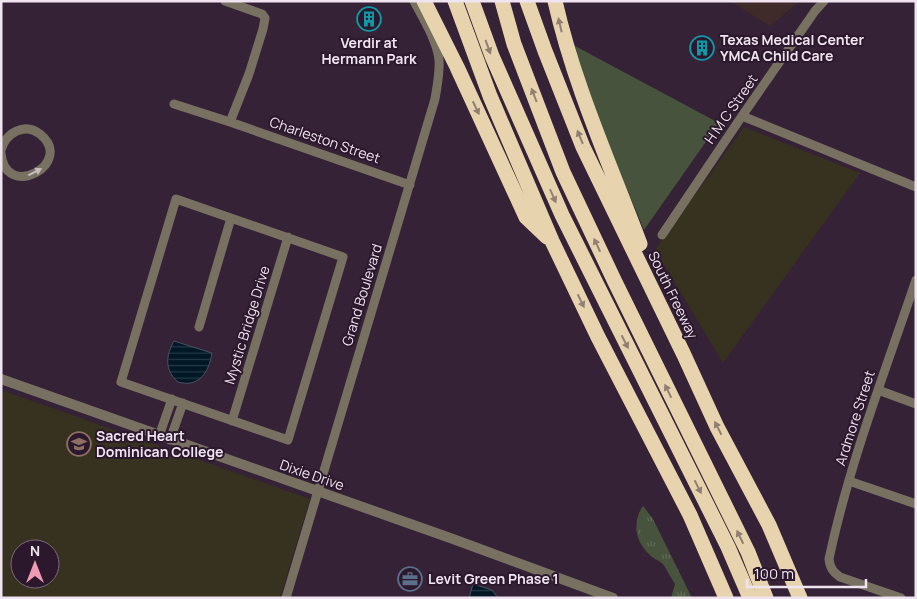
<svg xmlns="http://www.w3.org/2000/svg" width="917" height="599" font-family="Manrope,sans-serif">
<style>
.education{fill:#37311f;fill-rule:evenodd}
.medical{fill:#3f2b2a}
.grass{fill:url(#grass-tufts)}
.park{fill:#47533c}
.water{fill:url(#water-rules);stroke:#485462}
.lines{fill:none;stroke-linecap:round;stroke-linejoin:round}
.minor{stroke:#787162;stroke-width:9}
.tertiary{stroke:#787162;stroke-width:10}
.motorway{stroke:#e7d4ae;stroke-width:15}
.oneway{fill:#927f74}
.oneway2{fill:#c7bcbf}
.labels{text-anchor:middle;stroke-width:4;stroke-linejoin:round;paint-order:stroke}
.poi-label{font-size:14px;font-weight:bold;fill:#f1e4f1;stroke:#2b182c;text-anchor:start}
.street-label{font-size:14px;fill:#f1e4f1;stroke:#2b182c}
</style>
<defs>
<pattern id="grass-tufts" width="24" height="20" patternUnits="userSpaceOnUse" patternTransform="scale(1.25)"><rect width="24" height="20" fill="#47533c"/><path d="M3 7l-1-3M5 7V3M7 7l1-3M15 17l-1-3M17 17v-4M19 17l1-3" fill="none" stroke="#626c59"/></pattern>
<pattern id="water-rules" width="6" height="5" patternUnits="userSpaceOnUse" patternTransform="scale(1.25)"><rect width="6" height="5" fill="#001725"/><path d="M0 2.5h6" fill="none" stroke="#263945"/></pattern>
</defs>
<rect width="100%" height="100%" fill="#352236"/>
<path class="education" d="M744,127L860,173L723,363L655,250Z
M1,390L310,499L280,598H1ZM20,549H50V579H20Z"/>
<path class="medical" d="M730,1H800L770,26Z"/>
<path class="grass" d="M643,506L653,519L692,598H671L675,584C671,578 667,570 663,564C659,560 653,559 650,555C635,542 632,521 643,506Z"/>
<path class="park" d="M575,46L719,123L644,230L592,105Z"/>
<path class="water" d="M174,341L212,353C209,372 199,388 178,382C164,370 166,355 174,341Z
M473,584L492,590L498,598H469Z"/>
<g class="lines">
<path class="minor" d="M225,1L262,14L265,18L263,29L249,74L230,122
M174,104L230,122L410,185
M742,116L916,187
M1,150C6,133 24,122 40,134C76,163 5,202 1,153
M176,199L343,257L288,440L121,382Z
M662,235L742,116L815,11L824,1
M199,327L231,218
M878,390L916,404
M232,421L288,237
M159,436L172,399
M170,440L183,403
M849,481L916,504
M286,598L435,99C437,86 440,73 439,60C437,40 423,19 414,1
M901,598L840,577C833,572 830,568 829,559C849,464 885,372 916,280"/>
<path class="tertiary" d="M1,379L453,539L613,598"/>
<path class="motorway" d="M424,1L457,67L526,217L547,237
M455,1L490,96L552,241L598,337L690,515L726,598
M472,1L492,56L562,215L728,547L750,598
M502,1L514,44L563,172L615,282L748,552L766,598
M527,1L545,51L583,147L684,355L717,427L769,525L800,598
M555,1C574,85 610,164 640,244"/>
</g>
<defs><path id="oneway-solid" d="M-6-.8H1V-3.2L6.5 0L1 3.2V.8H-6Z" transform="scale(1.25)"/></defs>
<g class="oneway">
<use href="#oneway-solid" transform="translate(560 25) rotate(-103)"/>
<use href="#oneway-solid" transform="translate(488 47) rotate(70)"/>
<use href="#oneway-solid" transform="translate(534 95) rotate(-111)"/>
<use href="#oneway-solid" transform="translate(476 108) rotate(65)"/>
<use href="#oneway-solid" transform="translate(580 137) rotate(-112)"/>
<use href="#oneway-solid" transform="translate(553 196) rotate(66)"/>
<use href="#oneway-solid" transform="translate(597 245) rotate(-115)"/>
<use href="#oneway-solid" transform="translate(581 301) rotate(64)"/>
<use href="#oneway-solid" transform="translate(625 342) rotate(63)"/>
<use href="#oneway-solid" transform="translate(668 391) rotate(-116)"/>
<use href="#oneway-solid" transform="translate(718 428) rotate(-117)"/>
<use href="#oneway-solid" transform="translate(698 487) rotate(63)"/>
<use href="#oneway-solid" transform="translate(740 537) rotate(-116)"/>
</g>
<use class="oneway2" href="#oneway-solid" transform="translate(35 172) rotate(-27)"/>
<defs>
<g id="building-ring" transform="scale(1.25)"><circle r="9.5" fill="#2b182c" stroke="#0f9aa8" stroke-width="1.5"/><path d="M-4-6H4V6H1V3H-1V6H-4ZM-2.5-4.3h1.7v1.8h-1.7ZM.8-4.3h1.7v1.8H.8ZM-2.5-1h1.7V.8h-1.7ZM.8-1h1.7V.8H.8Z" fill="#0f9aa8"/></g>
<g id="university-ring" transform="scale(1.25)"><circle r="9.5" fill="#2b182c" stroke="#8d6e63" stroke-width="1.5"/><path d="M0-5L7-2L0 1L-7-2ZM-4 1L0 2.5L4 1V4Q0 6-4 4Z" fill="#8d6e63"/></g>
<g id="office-ring" transform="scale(1.25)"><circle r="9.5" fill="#2b182c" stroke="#5c6f8a" stroke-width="1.5"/><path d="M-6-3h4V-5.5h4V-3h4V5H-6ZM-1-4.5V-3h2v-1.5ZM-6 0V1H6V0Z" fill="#5c6f8a"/></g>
</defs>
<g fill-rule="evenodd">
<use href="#building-ring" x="369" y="19"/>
<use href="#building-ring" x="702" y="48"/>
<use href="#university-ring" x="79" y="444"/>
<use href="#office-ring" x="410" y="579"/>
</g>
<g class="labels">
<g class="poi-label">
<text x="720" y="45">Texas Medical Center<tspan x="720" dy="16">YMCA Child Care</tspan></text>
<text x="369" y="48" text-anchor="middle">Verdir at<tspan x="369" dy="16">Hermann Park</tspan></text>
<text x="96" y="441">Sacred Heart<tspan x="96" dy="16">Dominican College</tspan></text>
<text x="428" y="584">Levit Green Phase 1</text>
</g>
<g class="street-label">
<text transform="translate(731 109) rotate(-55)" y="5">H M C Street</text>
<text transform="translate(325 140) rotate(19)" y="5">Charleston Street</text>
<text transform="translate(362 295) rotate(-73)" y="5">Grand Boulevard</text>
<text transform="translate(673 295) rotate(64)" y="5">South Freeway</text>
<text transform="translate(247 325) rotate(-73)" y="5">Mystic Bridge Drive</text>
<text transform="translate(855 418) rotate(-72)" y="5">Ardmore Street</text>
<text transform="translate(312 475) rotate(19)" y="5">Dixie Drive</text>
</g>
</g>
<rect width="917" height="599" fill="none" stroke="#f1e4f1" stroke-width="5"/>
<g transform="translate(35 564)"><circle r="24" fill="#2b182c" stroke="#7a6a7b"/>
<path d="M0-4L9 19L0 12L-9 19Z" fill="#f19ab3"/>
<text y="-8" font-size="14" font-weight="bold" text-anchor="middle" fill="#f1e4f1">N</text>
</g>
<path d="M747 579v8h119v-8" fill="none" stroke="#f1e4f1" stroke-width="2.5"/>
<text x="754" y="579" font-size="15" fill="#f1e4f1" stroke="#2b182c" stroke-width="4" paint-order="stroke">100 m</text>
</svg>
